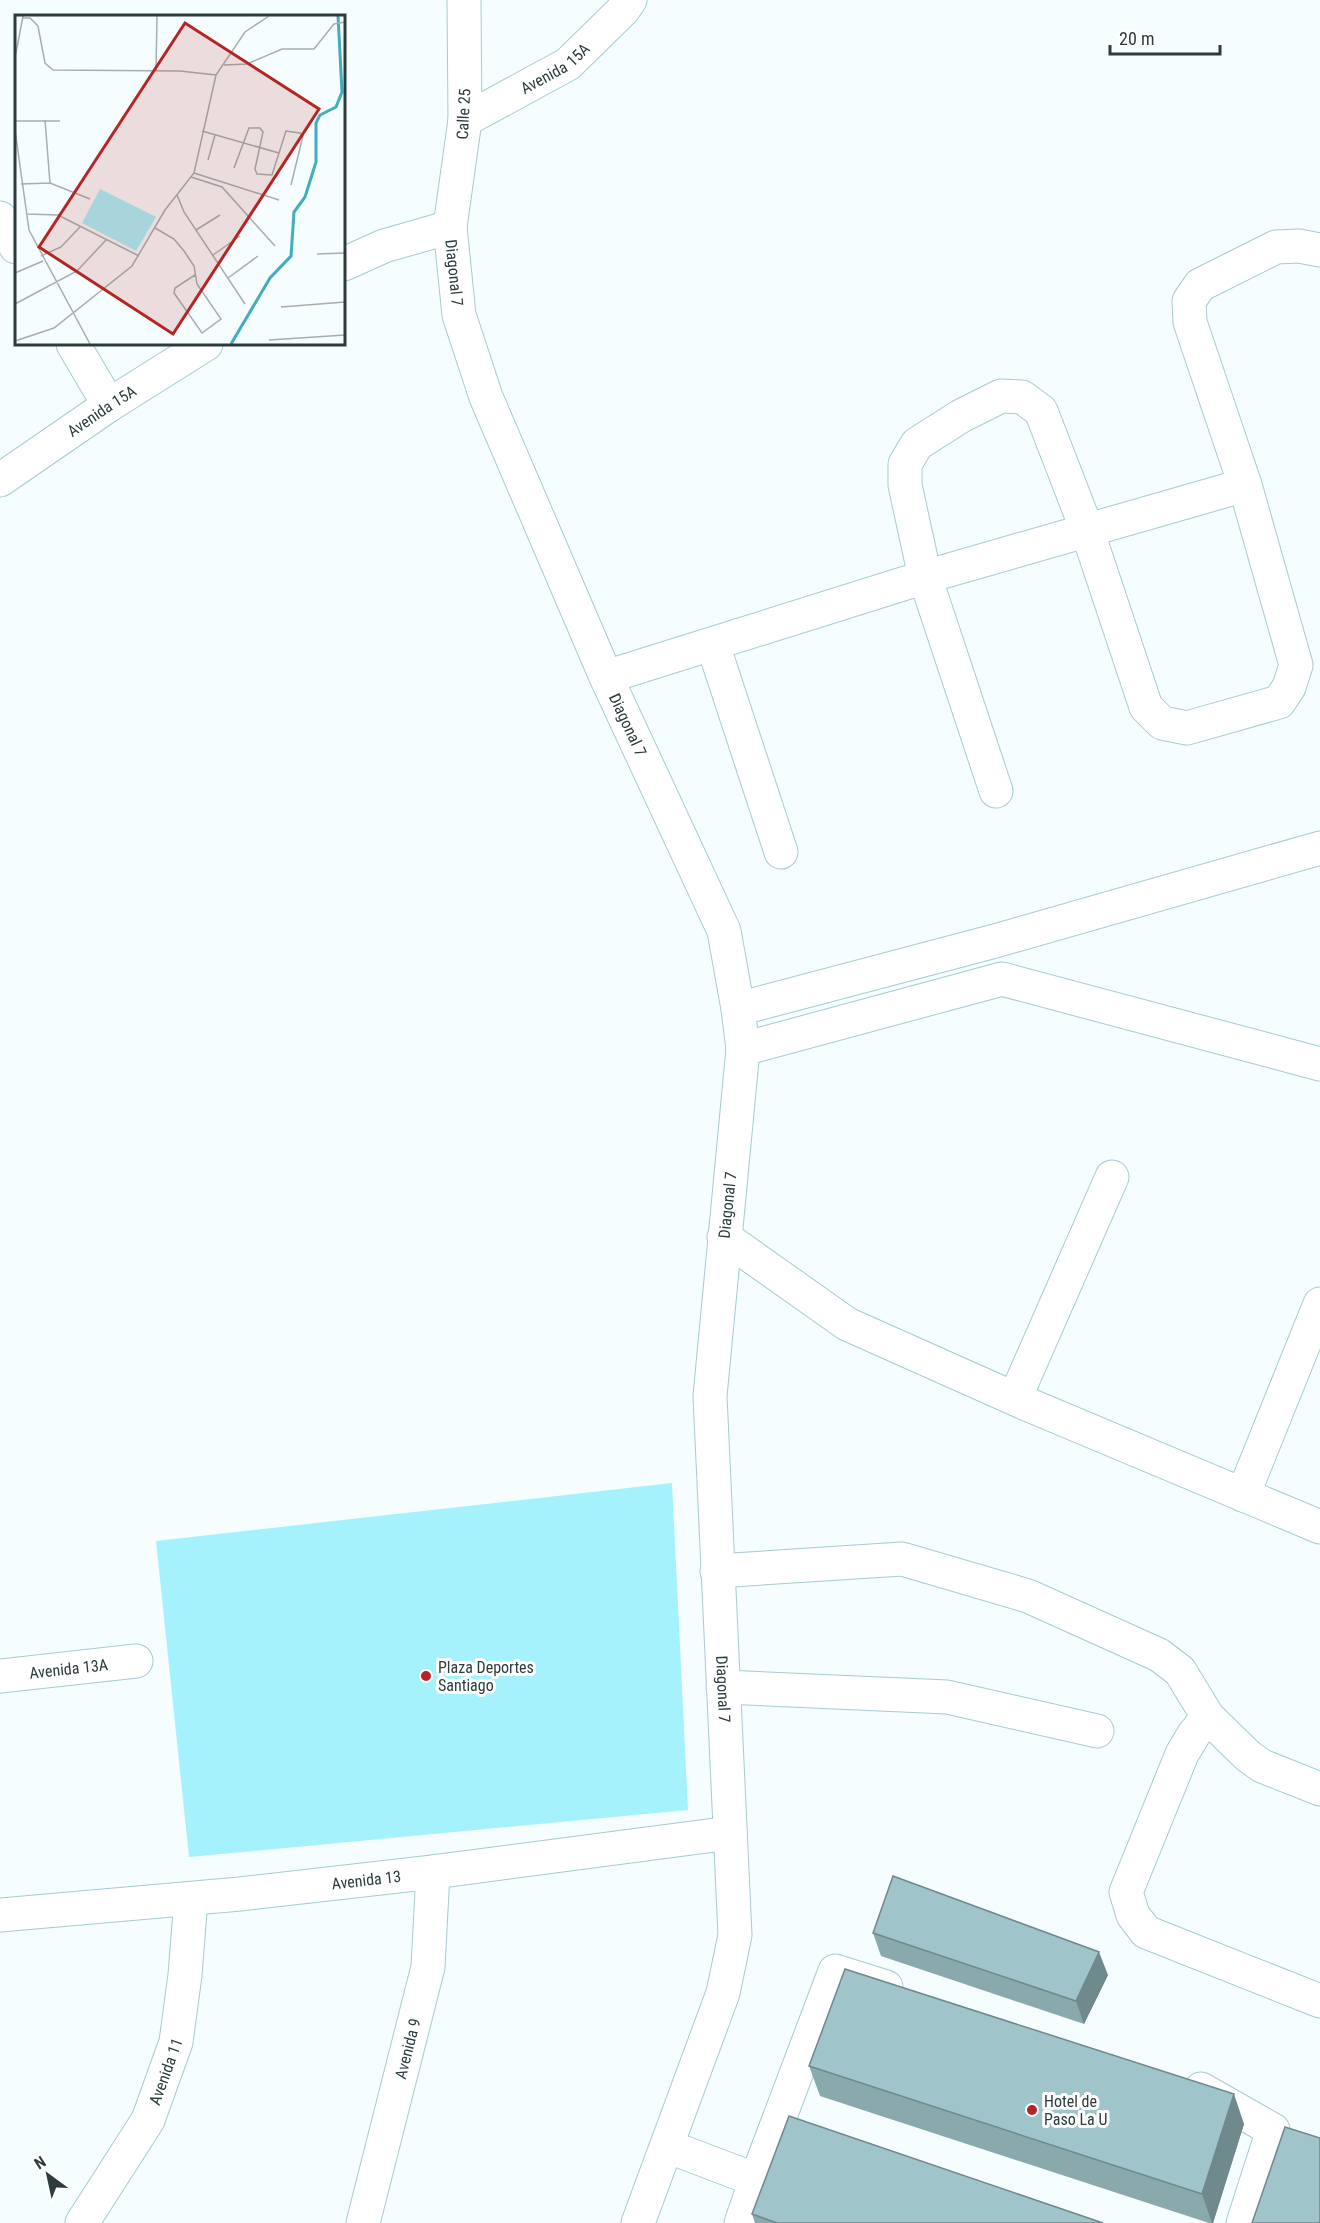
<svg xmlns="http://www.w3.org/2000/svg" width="1320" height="2223" font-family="'Roboto Condensed',sans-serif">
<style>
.green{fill:#a6f2fc}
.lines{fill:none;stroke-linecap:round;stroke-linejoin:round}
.minor-casing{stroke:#a6cbd0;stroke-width:35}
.minor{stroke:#fff;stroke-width:33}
.wall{fill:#89a9ad}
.shaded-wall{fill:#6f898d}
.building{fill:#9fc4c9;stroke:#6f898d;stroke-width:1.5}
.poi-dot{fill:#b52525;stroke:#fff;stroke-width:2}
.labels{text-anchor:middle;stroke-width:6;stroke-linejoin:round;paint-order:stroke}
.street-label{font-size:16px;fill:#2c3b3d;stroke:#fff}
.poi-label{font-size:16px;fill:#2c3b3d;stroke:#fff;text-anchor:start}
.inset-river{fill:none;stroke:#43aebb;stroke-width:3}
.inset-road{fill:none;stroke:#a5afb1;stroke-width:1.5}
.view{fill:#b52525;fill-opacity:0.15;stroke:#b52525;stroke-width:3}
.inset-edge{fill:none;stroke:#2c3b3d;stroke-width:3}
</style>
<rect width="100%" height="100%" fill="#f5fdfe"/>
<path class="green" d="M672,1483L688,1810L189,1857L156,1541Z"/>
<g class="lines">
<g class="minor-casing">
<g id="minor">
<path id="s1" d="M464,0L465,120L450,227L459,315L486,397L606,677L724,931L738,1009L743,1049L710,1396L735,1935L723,1993L638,2223"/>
<path id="s2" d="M465,120L568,64L623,10L630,0"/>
<path d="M0,218L16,247"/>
<path d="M344,264L384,246L450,227"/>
<path d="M73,344L109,405"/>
<path id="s3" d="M0,480L109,405L206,344"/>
<path d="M713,645L781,852"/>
<path d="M606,677L925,577L1245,485L1190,322L1189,301L1200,285L1276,247L1299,246L1320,250"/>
<path d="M996,791L925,577L905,485V464L917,444L961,416L1001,396L1022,397L1041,411L1087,530L1146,707L1162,723L1187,728L1279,702L1289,687L1296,665L1245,485"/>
<path d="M738,1009L995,941L1320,848"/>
<path d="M743,1049L1002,979L1320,1064"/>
<path d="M724,1237L847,1324L1022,1402L1320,1527"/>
<path d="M1015,1398L1112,1177"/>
<path d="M1243,1495L1320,1304"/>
<path d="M717,1571L902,1559L1028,1596L1159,1655L1180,1671L1208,1717L1248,1756L1262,1766L1320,1789"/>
<path id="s4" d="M0,1676L136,1661"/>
<path d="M723,1687L947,1697L1097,1731"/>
<path d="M1208,1717L1194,1734L1182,1754L1126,1892L1133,1915L1146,1932L1320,2001"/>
<path id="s5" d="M0,1915L240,1894L433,1872L730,1833"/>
<path d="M1201,2089L1273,2130L1243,2223"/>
<path d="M667,2146L756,2180L741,2223"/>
<path d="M756,2180L835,1971L886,1987"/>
<path id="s6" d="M82,2223L148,2120L176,2042L185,1975L191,1899"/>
<path id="s7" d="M363,2223L428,1967L433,1872"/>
</g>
</g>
<use href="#minor" class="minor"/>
</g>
<path class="wall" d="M873,1933L1108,1975L1084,2024L881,1956Z
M809,2066L1244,2124L1213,2223H1209L820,2096Z
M752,2214L1103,2223H755Z"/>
<path class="shaded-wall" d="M1099,1952L1108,1975L1084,2024L1076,2001Z
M1234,2094L1244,2124L1213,2223H1212L1202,2194Z"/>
<path class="building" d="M893,1876L1099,1952L1076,2001L873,1933Z
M845,1969L1234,2094L1202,2194L809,2066Z
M789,2116L1103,2223H777L752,2214Z
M1285,2127L1320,2138V2223H1252Z"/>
<g class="poi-dot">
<circle cx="426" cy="1676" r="6"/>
<circle cx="1032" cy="2110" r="6"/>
</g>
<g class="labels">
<g class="street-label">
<text dy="6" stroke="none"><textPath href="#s2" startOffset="104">Avenida 15A</textPath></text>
<text transform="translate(463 114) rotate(-87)" y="6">Calle 25</text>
<text dy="6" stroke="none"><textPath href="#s1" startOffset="274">Diagonal 7</textPath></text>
<text dy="6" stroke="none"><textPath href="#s3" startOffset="123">Avenida 15A</textPath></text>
<text dy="6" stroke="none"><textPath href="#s1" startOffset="760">Diagonal 7</textPath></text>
<text transform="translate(727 1205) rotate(-84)" y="6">Diagonal 7</text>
<text dy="6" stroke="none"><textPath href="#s4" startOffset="69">Avenida 13A</textPath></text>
<text dy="6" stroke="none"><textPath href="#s1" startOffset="1749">Diagonal 7</textPath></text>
<text dy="6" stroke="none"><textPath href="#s5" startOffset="368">Avenida 13</textPath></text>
<text dy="6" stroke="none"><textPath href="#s7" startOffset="180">Avenida 9</textPath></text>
<text dy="6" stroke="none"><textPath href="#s6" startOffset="174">Avenida 11</textPath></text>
</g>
<g class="poi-label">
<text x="438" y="1673">Plaza Deportes<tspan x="438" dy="18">Santiago</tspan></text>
<text x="1044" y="2107">Hotel de<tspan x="1044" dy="18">Paso La U</tspan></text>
</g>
</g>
<g transform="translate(15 15)">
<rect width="330" height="330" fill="#f5fdfe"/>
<path d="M85,174L141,202L121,236L67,208Z" fill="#a6f2fc"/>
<path class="inset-river" d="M216,329L255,263L276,241L279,197L290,182L301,147V108L305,100L321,92L327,77L323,1"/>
<path class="inset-road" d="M7,3H15L23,11L30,48L38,55L165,56L201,60M0,43L8,1M209,50L232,49L267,34H299L319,9L330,7M141,56L142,1M30,105L35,168M0,106H45M0,115L14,215L75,329M187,116L264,138L271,116L285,118L288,121L276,170M193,145L200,120M219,153L234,113H245L248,117L240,154L242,159L257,160L264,138M179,158L264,185M176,162L207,172L260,231M6,169L35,168L75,184M162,180L169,197L230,289M11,199L43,200L124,241M140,213L159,224L169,236L179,251L182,269L206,304L187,318L159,278L160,273L180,260M181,215L205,200M302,239L330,238M198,240L225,221M26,241L46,232L65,212M0,258L28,246M213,263L243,241M0,289L62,256L91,225M266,292L330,287M254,325L330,320M0,326L39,313L117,251L150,195L179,158L201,60L230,17L254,1"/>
<path class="view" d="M170,8L304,94L158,319L24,232Z"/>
<rect width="330" height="330" class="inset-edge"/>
</g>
<g transform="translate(48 2175) rotate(327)" stroke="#ffffff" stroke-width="4.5" paint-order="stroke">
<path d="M0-4.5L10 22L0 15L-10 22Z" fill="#2c3b3d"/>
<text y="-9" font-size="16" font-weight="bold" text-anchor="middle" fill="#2c3b3d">N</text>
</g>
<path d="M1110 45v9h110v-9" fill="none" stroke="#2c3b3d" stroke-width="3"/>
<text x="1119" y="45" font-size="18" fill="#2c3b3d" stroke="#ffffff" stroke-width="4.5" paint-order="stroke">20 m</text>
</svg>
